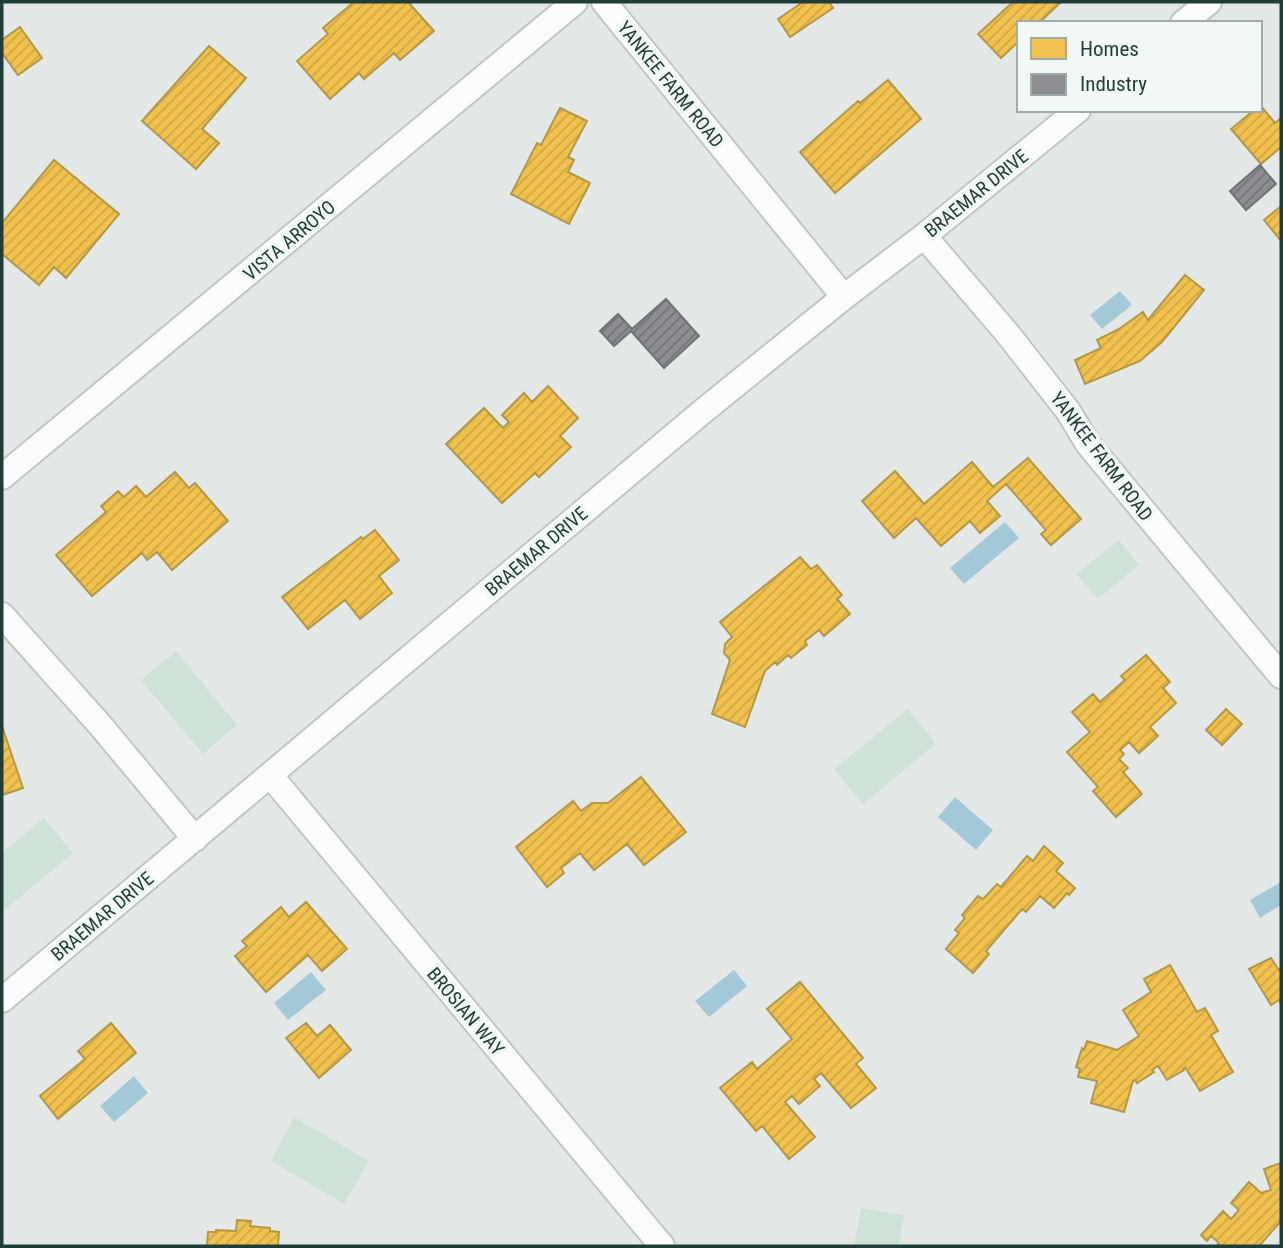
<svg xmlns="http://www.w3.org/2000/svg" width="1283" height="1248" font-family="'Roboto Condensed',sans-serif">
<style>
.grass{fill:#cde3d7}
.water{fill:#a4c9d9}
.homes{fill:url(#homes-hatch);stroke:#b39948;stroke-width:2}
.industry{fill:url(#industry-hatch);stroke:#6d7578;stroke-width:2}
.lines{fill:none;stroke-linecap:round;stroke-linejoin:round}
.street-casing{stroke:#c1c6c5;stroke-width:28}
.street{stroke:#fbfcfc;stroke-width:24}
.labels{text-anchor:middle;stroke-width:7;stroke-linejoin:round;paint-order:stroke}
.street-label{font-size:19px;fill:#213d3a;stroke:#f2f8f6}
</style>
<defs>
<pattern id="homes-hatch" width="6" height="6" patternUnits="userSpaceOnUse" patternTransform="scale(1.75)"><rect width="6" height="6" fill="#f2c14e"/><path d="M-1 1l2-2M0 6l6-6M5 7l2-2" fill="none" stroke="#cfa745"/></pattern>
<pattern id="industry-hatch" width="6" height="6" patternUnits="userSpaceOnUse" patternTransform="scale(1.75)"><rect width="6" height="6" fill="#8d8d92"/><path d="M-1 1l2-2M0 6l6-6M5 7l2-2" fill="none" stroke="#737478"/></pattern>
</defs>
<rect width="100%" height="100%" fill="#e4e9e8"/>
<path class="grass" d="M1119,540L1139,565L1098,599L1076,574Z
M176,651L237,725L203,754L141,680Z
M908,709L936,744L863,804L834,769Z
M44,818L73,853L2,912V853Z
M294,1117L369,1161L344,1204L271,1161Z
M861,1208L904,1215L899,1246H854Z"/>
<path class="water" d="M1120,291L1132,305L1102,329L1090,315Z
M1005,522L1019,538L964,584L950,568Z
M955,797L993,830L976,850L938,817Z
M1281,882V905L1260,918L1250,900Z
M734,970L747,986L709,1017L695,1001Z
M311,972L326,990L288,1020L274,1003Z
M134,1076L148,1093L114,1122L100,1106Z"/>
<path class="homes" d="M354,2H408L434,31L400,60L394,53L364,79L359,73L330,99L297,61L328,34L323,28Z
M803,2H829L833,8L790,37L778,19Z
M1013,2H1061L1039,23H1019V41L1001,58L978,34Z
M20,27L42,58L18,75L2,53V40Z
M209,46L246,78L202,129L219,143L196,169L142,121Z
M888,80L921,119L835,193L800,152L858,101L860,103Z
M1260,105L1275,123L1281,118V147L1261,164L1231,129L1254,110H1260Z
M560,108L587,121L568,157L574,160L568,172L590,183L569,224L511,194L537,143L541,145Z
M54,160L119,214L66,278L54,267L39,285L2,254V223Z
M1280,207L1281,209V241L1264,220Z
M1185,275L1204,290L1162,342L1140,361L1085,384L1075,360L1101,348L1097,340L1119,329L1143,312L1148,320Z
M548,386L578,418L560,436L571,447L539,477L535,473L502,503L446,444L484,408L503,428L509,422L502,415L524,393L532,402Z
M1028,458L1081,519L1051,545L1041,534L1046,530L1006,484L987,501L1000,516L980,533L970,521L941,546L916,518L894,538L862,501L895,471L924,504L972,462L993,487Z
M175,472L189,488L195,483L228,521L172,570L157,552L147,560L142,553L92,596L56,555L106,512L101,506L118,491L124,497L136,486L146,497Z
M375,530L399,560L379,576L392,593L360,619L345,600L308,629L282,597L361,537L363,539Z
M800,557L811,569L817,565L842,595L837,599L850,614L824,636L819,630L805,641L807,645L791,658L788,655L777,665L775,662L765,671L745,727L712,714L730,660L724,653L725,644L732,637L720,622Z
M1146,655L1170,682L1163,688L1176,703L1150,727L1158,736L1139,753L1129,742L1120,750L1124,754L1119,759L1128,768L1123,772L1142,794L1116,817L1093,791L1098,787L1067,752L1090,732L1072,712L1093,694L1100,702L1125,680L1121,676Z
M1226,709L1242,724L1222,745L1206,730Z
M2,726L23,788L2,795Z
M641,777L686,832L644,865L627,844L594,870L580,853L561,868L564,873L547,887L516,847L573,801L581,811L592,803H608Z
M1044,846L1063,863L1056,871L1075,888L1069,895L1067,893L1054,908L1040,896L1026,912L1022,909L986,951L989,954L973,973L946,949L959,933L955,930L965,918L962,915L978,896L983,899L997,884L1001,887L1027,856L1033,861Z
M306,902L347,949L322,971L308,955L266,992L235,956L247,946L242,941L281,907L289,917Z
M1271,958L1279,970L1281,968V1004L1279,1000L1271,1005L1249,969Z
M1170,965L1197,1012L1205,1008L1218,1031L1211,1035L1233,1072L1200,1091L1185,1067L1183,1069L1184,1070L1167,1080L1158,1066L1152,1070L1154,1072L1137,1083L1135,1080L1133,1081L1124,1112L1091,1103L1097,1081L1078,1077L1080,1069L1076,1067L1082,1048L1084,1050L1087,1041L1117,1050L1139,1036L1123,1010L1151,992L1144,979Z
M800,982L863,1058L856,1064L876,1088L851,1108L821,1073L814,1079L820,1086L799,1104L792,1096L785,1102L815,1137L789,1159L762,1126L756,1131L720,1088L752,1062L757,1069L792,1039L767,1009Z
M111,1023L136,1053L58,1119L40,1096L85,1059L78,1051Z
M306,1023L317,1036L330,1025L351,1050L319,1078L286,1038Z
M1281,1163V1221L1260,1245L1261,1246H1216L1219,1243L1211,1236L1207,1241L1201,1235L1223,1211L1231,1219L1239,1210L1231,1203L1249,1182L1261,1193L1271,1190L1264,1169Z
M237,1220L251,1221L250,1226L270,1228V1231L279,1232L278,1246H207L208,1232H216V1230L236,1231Z"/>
<path class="industry" d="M1260,165L1276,184L1246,210L1230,191Z
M666,299L699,336L664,368L631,331L614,346L600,331L618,314L632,329Z"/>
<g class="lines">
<g class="street-casing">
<path id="street" d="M604,2L844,297
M1183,23L1209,2
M924,236L1007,333L1068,411L1088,444L1281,676
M2,477L575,2
M2,615L100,725L195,839
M270,775L662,1246
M2,1000L702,412L844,297L924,236L1078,110"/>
</g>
<use href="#street" class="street"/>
</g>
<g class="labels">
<g class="street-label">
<text transform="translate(671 84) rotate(51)" y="7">YANKEE FARM ROAD</text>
<text transform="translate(976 193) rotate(-39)" y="7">BRAEMAR DRIVE</text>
<text transform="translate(289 240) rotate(-40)" y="7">VISTA ARROYO</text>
<text transform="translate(1102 456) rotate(53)" y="7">YANKEE FARM ROAD</text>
<text transform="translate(536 551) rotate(-40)" y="7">BRAEMAR DRIVE</text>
<text transform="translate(102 916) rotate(-40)" y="7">BRAEMAR DRIVE</text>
<text transform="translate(466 1011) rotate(50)" y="7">BROSIAN WAY</text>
</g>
</g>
<rect width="1283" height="1248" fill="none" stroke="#213d3a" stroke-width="7"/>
<rect x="1017" y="21" width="245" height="91" fill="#f2f8f6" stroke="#9eadab" stroke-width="2"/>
<rect x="1031" y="38" width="35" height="21" fill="#f2c14e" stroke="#9eadab" stroke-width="2"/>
<text x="1080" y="56" font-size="21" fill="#213d3a">Homes</text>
<rect x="1031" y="74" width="35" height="21" fill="#8d8d92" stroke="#9eadab" stroke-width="2"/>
<text x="1080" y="91" font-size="21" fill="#213d3a">Industry</text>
</svg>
